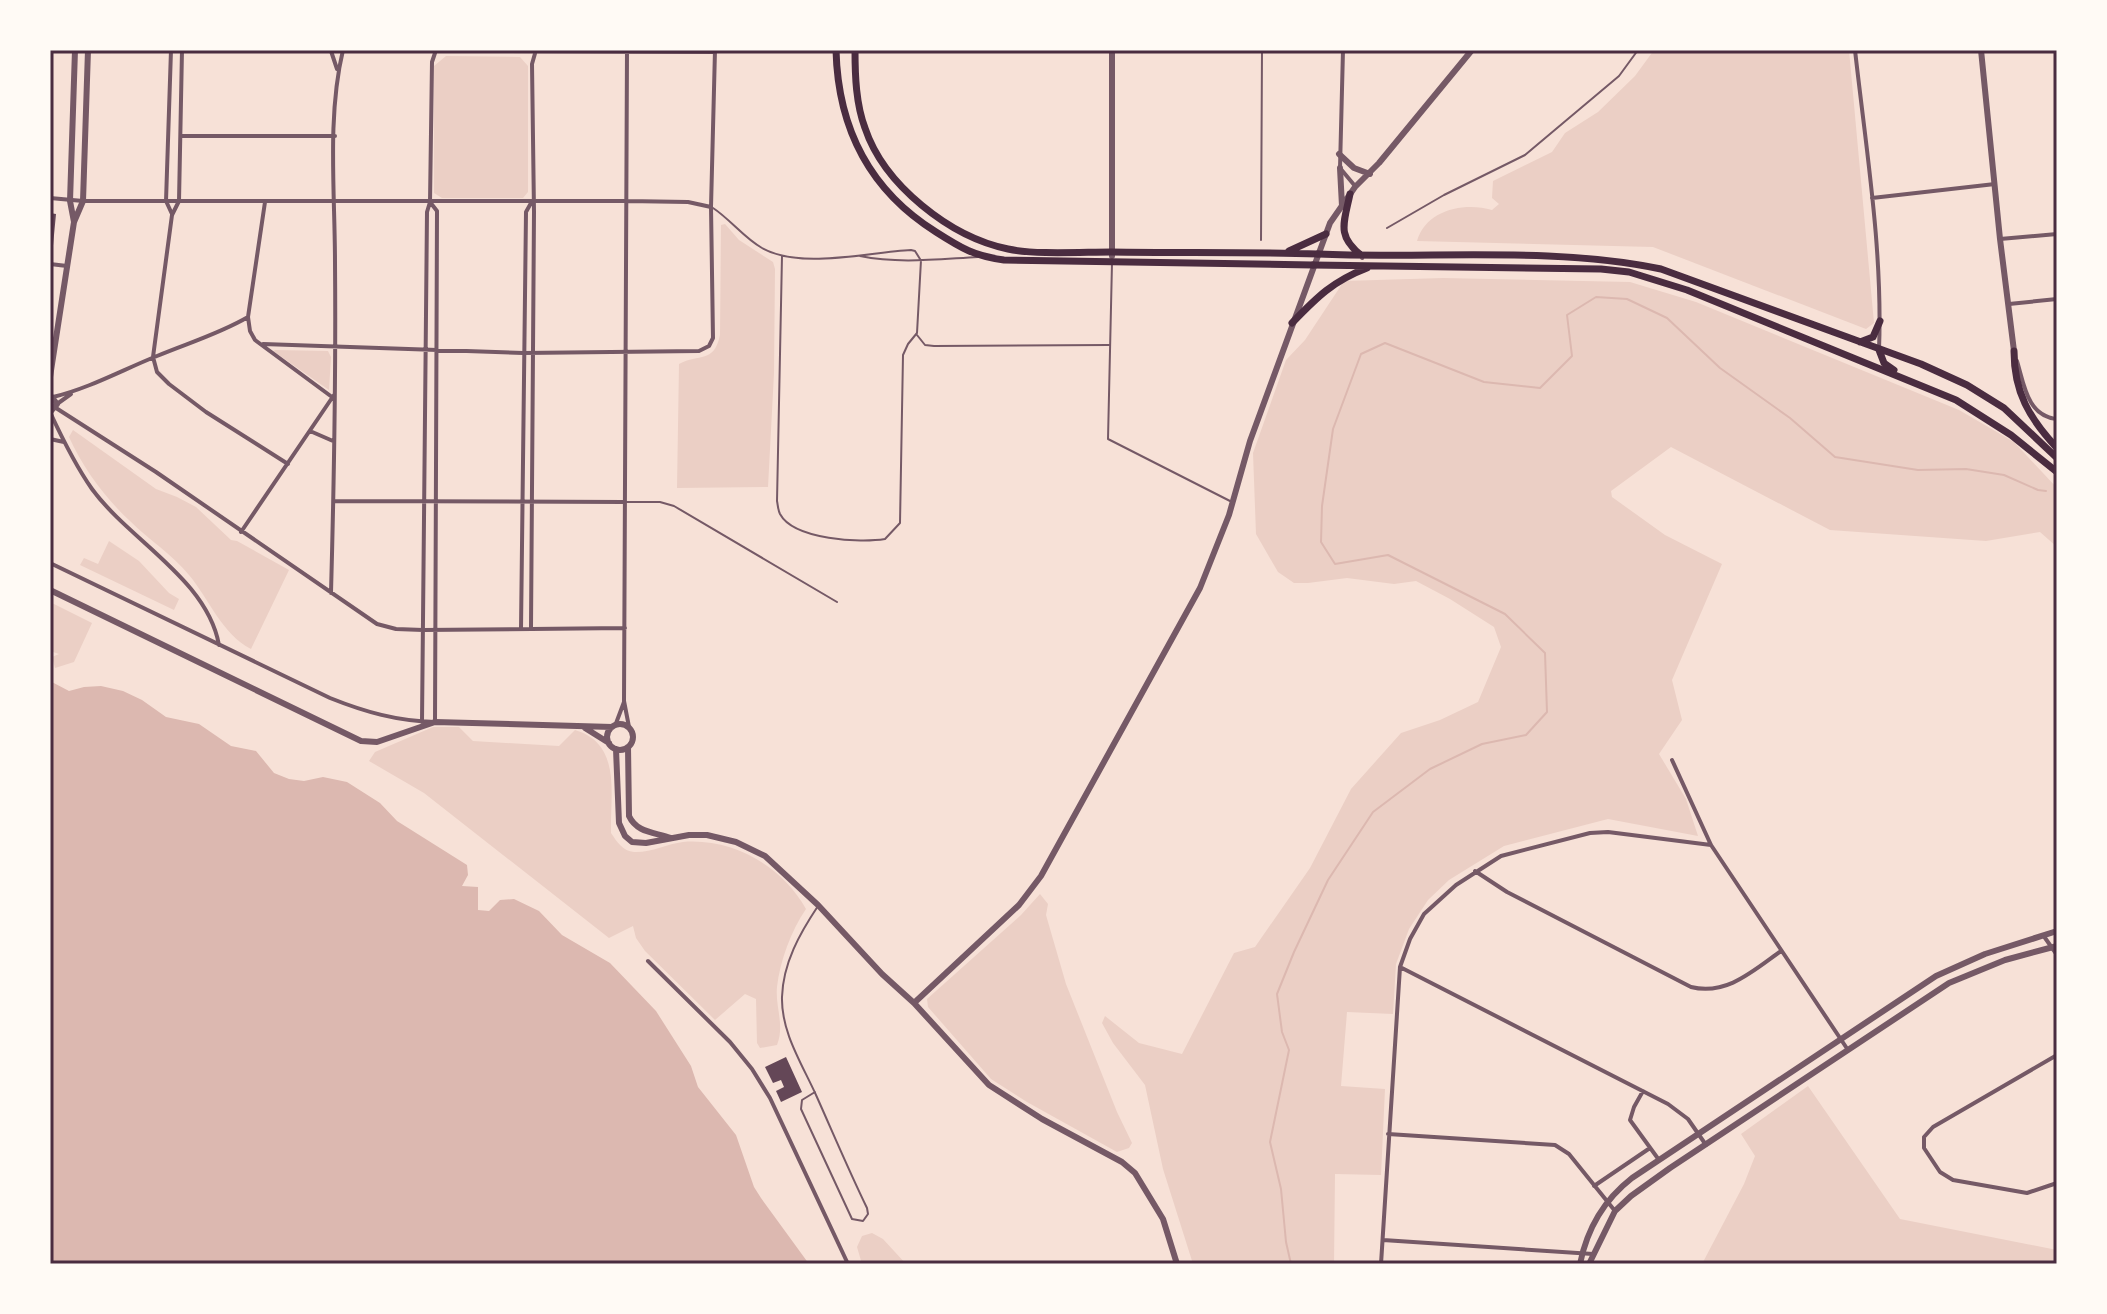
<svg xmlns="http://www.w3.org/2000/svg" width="2107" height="1314" font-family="'Source Sans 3',sans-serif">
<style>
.green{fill:#ebcfc5}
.water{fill:#dcb8b0}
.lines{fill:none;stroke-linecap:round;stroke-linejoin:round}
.stream{stroke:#dcb8b0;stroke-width:2}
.building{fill:#644757}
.service{stroke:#755966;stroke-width:2}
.minor{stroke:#755966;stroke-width:4}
.tertiary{stroke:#755966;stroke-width:6}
.primary{stroke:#4a2c40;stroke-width:7}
.trunk{stroke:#4a2c40;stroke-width:7}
.neatline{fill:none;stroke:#4a2c40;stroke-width:3}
</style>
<rect width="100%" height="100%" fill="#f7e1d7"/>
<path class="green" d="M1654,50H1849L1874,323L1866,329L1653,247L1417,241C1426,210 1464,202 1492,210L1499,204L1492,198L1493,181L1552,152L1565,133L1598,112L1635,76Z
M446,56L520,57L528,66V192L523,198H442L434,193V66Z
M725,224L739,240L773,262L775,269L774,373L768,487L677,488L679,364C699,353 714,364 720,335L721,225Z
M1443,278L1630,282L1696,302L1959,410L2014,442L2057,488V547L2040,532L1986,541L1830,530L1671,447L1611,491L1612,497L1665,535L1722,564L1672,680L1682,720L1659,754L1686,799L1698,836L1608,819L1504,846L1449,880L1428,900L1409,929L1396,964L1393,1014L1347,1012L1341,1086L1385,1089L1381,1175L1335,1174L1334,1264H1193L1163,1169L1145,1085L1113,1043L1102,1023L1105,1016L1139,1043L1182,1054L1234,953L1255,947L1310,868L1351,789L1401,733L1440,720L1478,702L1501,647L1494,627L1450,599L1416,581L1394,584L1347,578L1308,583H1294L1278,572L1256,534L1253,453L1286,360L1305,340L1344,281Z
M275,350L328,351L331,357L329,390L273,351Z
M73,430L156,489L177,497L196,507L231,540L237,541L289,570L251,649C222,634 209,599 189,575C172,554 149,540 130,521C105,498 83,468 69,437Z
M109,541L139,561L169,593L179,599L174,610L80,565L84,558L98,564Z
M50,602L92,623L74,662L55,668L52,657L59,654L50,651Z
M433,727H459L473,741L559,746L575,730C622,744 610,793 611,833C617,842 623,851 634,852C650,853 667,844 683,842C733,838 782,866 806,909C791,931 780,961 777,987C775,1007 785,1025 777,1045L760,1048L757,1043L756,999L745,994L715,1020L645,951L636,938L633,926L609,938L424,793L369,761L375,752Z
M1040,894L1048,904L1046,915L1066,984L1117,1112L1132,1143L1129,1148L1117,1152L1027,1102L991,1079L928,1007L927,999L1021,915Z
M1808,1086L1900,1219L2057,1250V1264H1702L1744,1184L1755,1156L1741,1134Z
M872,1233L883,1239L906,1264H862L857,1247L862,1236Z"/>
<path class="water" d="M50,681L69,691L84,687L101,686L123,691L142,700L166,717L199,724L231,746L256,751L274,773L289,779L304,781L323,777L347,782L380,803L397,821L467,865L468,875L462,886L478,887V910L489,911L500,900L514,899L539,911L562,935L610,963L656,1011L691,1066L698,1087L736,1135L754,1187L761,1198L809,1264H50Z"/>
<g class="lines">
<path class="stream" d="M1291,1264L1286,1242L1281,1189L1270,1142L1289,1050L1282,1032L1277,994L1294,952L1328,880L1373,812L1430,769L1482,744L1526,735L1547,712L1545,653L1505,614L1388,555L1335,564L1321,542L1322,506L1333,429L1361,354L1385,343L1484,382L1540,388L1572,356L1567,315L1596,297L1627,299L1667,318L1720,368L1790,418L1835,457L1918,470L1966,469L2004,475L2038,490L2046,491"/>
</g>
<path class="building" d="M50,213L56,214L52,256H50Z
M786,1057L802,1092L781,1102L776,1091L784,1087L781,1080L773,1083L765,1067Z"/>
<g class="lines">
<path class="service" d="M713,208C730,219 744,238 762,248C802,270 867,252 911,250L915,251L920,259
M1387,228L1444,195L1525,155L1619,76L1638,50
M1261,240L1262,50
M782,256L777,501C778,506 778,510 780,514C794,540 861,543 885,539L900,523L903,355L908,344L917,333L921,260
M860,256C899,264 939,259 978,257
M1112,263L1108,439L1230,501
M917,335L925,345L934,346L1109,345
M624,502H660L674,506L837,602
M815,1092L802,1100L801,1109L852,1219L863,1221L868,1214L867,1208C849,1171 833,1133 816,1095C802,1064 781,1032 782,997C783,963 800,933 818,906"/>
<path class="minor" d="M50,50H126
M171,50L166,201L172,214
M182,50L179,201L172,215L153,357L157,372L169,384L206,412L288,464
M251,50L715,52
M627,50L624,701L629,727
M1343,50L1340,168L1355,186
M1855,50C1866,149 1883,250 1879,350
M331,51L337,69
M181,136H335
M50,198L83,201H627L688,202L711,207
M1872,198L1995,184
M2000,239L2057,234
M50,264L67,266
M2009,304L2057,299
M248,317L250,331L255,340L332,397
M263,344L523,353L699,351L709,346L713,338L711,207L715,50
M2017,361C2024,384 2027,416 2057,419
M53,397C90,388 122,370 157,356C188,343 219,334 248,317L265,202
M57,404L71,394
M56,408L156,472L377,624L396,629L423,630L625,628
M50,412C62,438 75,465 92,489C130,541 207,579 219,645
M310,431L333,441
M50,439L64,442
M334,501L623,502
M241,532L334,395
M50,563L330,698C365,712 397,721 435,722L437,211L430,202
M331,593C334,483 336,373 335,263C335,193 327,117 343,50
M531,628L534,212L532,64L536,50
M521,629L526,212L531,203
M422,722L427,212L430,202L432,62L436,50
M615,726L624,702
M1672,760L1711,845L1848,1050
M1475,871L1507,892L1691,987C1726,996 1753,971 1781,951
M2043,935L2057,955
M648,961L730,1042L752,1069L770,1098L848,1264
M1400,967L1668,1104L1688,1119L1706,1145
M2057,1055L1933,1127L1924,1137V1148L1940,1172L1953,1180L2027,1193L2057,1183
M1643,1091L1634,1107L1630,1120L1659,1160
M1388,1134L1555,1145L1569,1154L1615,1211
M1594,1186L1650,1148
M1383,1240L1593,1254
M1381,1264L1400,967L1410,939L1424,914L1456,885L1501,856L1590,833L1608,832L1711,845"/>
<path class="tertiary" d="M1112,50V256
M1981,50L2000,239L2014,351
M1339,154L1354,168L1370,174
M1340,168L1342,206
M74,222L70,201L75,50
M50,412L57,404L50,395V377L74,222L83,201L88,50
M50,590L361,741L377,742L435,722L612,727
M607 737a13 13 0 1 1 26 0a13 13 0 1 1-26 0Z
M585,728L609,743
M628,747L629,816C637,833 654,832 671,838
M616,749L619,823L625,836L632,842L646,843L689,835H707L736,842L765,856L818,905L882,974L914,1003L989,1085L1042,1119L1122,1162L1135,1173L1163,1219L1177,1264
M914,1003L1019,905L1041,876L1200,588L1229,515L1250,441L1330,223L1355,187L1379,163L1472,50
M1580,1264C1587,1229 1605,1199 1632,1178L1936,976L1985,954L2057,931
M1589,1264L1615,1211L1631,1196L1670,1168L1949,983L2005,960L2057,946"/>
<path class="primary" d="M836,50C838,129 869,190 936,232C961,248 974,256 1004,260L1313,265
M855,50C855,76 856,104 865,128C884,185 950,237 1008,249C1035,255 1082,252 1111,252C1180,253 1249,252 1318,254
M1289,251L1326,234"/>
<path class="trunk" d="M1350,194C1344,223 1336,236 1362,256
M1318,254C1431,259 1550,246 1661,269L1921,364L1967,385L2004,408L2057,458
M1313,265L1601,269L1629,272L1687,290L1956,400L2011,435L2057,472
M1292,323C1317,297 1333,281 1367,268
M1860,342L1873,337L1880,321
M1879,350L1884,363L1894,370
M2014,351C2014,392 2029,418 2057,448"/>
</g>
<rect width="2107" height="1314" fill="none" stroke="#fffaf5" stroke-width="104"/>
<rect x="52" y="52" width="2003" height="1210" class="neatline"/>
</svg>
